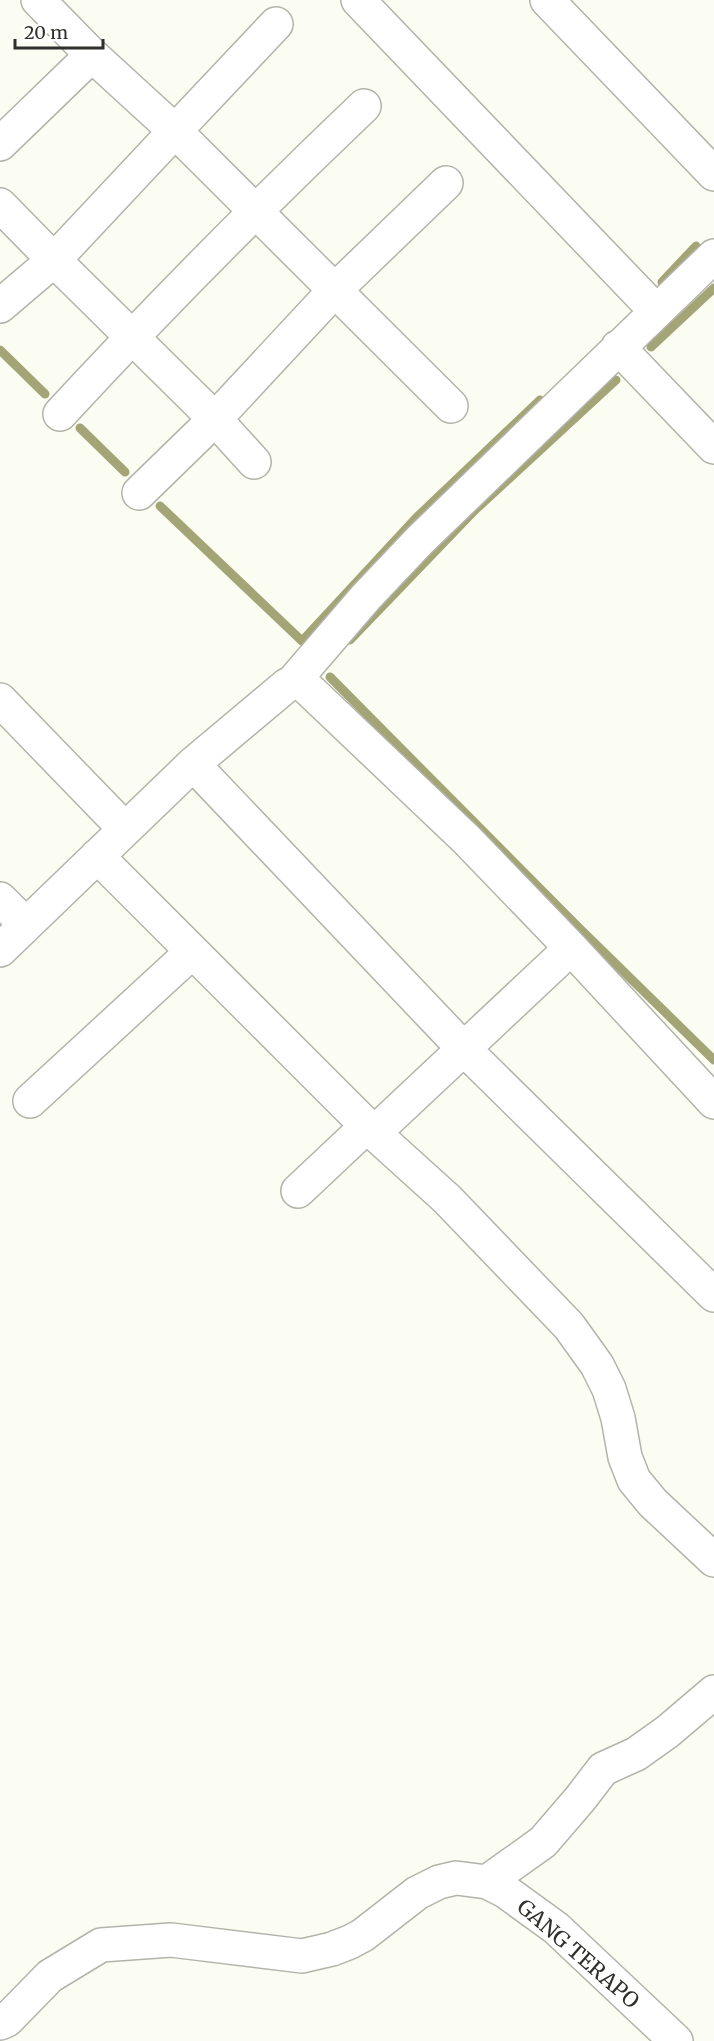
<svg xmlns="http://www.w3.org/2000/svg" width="714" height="2041" font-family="Merriweather,serif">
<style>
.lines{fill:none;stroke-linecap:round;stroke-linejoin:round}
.stream{stroke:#a3a577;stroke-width:9}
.minor-casing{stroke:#b3b3aa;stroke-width:36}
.minor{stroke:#fff;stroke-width:33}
.labels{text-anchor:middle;stroke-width:6;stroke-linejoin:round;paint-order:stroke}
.street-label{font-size:21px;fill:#2f2f2b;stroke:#fff}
</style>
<rect width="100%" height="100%" fill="#fbfcf2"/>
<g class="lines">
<path class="stream" d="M662,282L696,246
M651,347L714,288
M0,350L45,394
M80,428L125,472
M160,506L302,641L416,518L540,400
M350,640L475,510L616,380
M330,677L577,926L714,1060"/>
<g class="minor-casing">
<path id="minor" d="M358,0L656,311
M547,0L714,174
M276,24L175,131L451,406
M0,144L92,55
M0,205L54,260L175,131L92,55L38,0
M0,306L54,260L215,419L254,462
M618,347L714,447
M60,414C158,308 259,206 364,106
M139,493L215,419L335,290L446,183
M292,683L366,597L419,541L714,256
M0,700L125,829
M193,764L463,1048L714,1295
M97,856L374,1133L447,1199L569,1326L597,1365L609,1389L618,1418L625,1457L634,1480L653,1503L714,1560
M0,899L26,925
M0,950L193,764L287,685L292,683L303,684L467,840L571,948L714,1102
M30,1101L192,952
M374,1133L571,948
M298,1191L367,1126
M487,1882L543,1842L580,1799L603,1769L636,1754L667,1732L714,1692
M0,2023L7,2020L50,1976L101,1945L171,1940L302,1956L332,1949L350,1942L363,1935L417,1893L439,1882L456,1878L487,1882L505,1891L556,1928L676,2041"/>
</g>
<use href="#minor" class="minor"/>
</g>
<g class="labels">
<g class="street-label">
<text transform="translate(578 1954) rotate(41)" y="7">GANG TERAPO</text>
</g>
</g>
<path d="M15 39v9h88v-9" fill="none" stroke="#2f2f2b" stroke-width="3"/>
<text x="24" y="39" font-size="18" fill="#2f2f2b" stroke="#ffffff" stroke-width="4.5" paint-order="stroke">20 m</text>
</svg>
